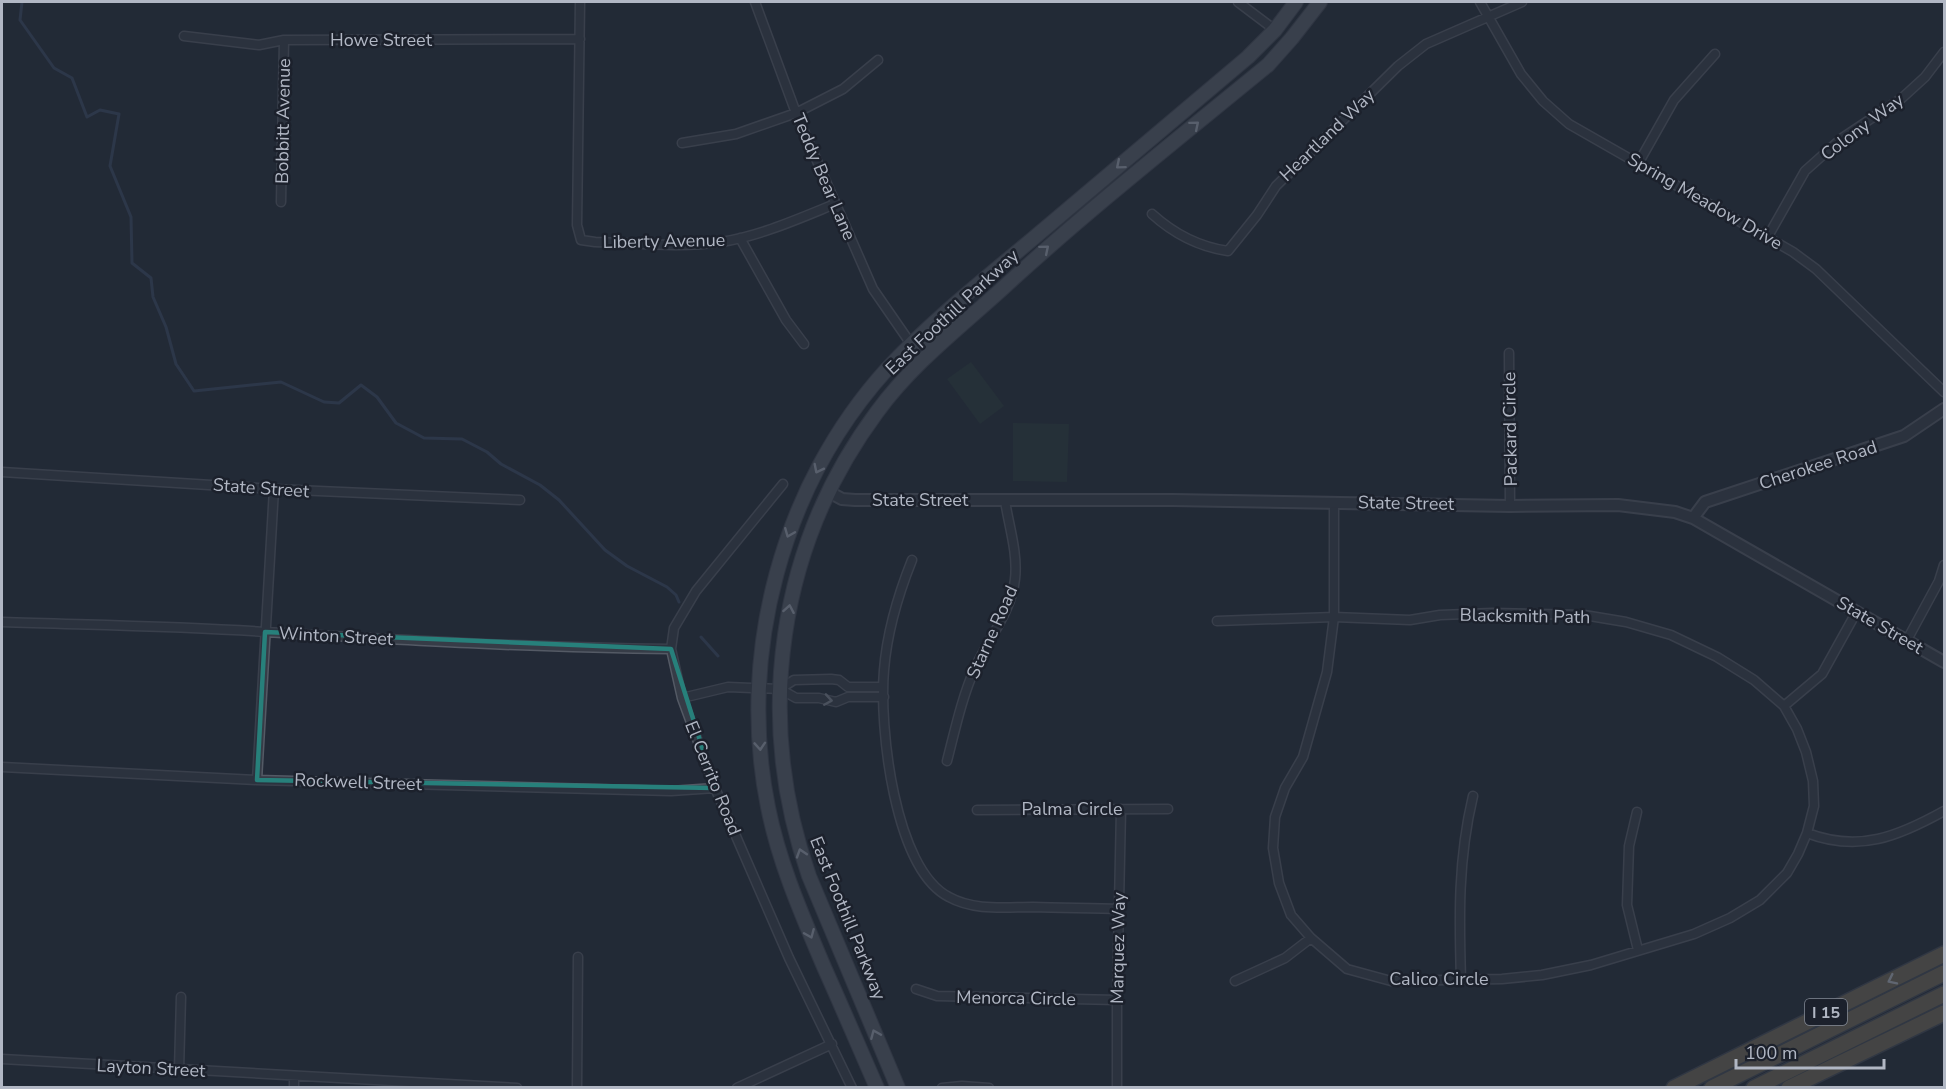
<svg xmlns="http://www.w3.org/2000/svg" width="1946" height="1089" font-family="'Nunito Sans',sans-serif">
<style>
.green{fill:#28383a}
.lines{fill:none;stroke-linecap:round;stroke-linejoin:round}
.stream{stroke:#39475f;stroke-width:3}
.minor-casing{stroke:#545a65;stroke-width:11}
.tertiary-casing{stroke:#545a65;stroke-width:14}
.primary-casing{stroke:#3f4551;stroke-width:16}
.motorway-casing{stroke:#414752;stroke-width:18}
.minor{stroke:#363c47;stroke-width:8}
.tertiary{stroke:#363c47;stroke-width:10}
.primary{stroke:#545b67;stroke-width:14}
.motorway{stroke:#6d6554;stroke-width:15}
.oneway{stroke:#9aa0ad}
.oneway2{stroke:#7a808c}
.oneway3{stroke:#aaafb9}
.marked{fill:none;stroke:#27807b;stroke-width:4.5;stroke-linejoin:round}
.labels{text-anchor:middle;stroke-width:5;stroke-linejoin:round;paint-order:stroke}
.shield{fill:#1c212c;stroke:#848a96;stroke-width:1.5}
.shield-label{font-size:16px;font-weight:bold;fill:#b1b7c4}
.street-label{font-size:18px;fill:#b1b7c4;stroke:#1c212c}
</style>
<rect width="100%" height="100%" fill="#232a37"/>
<path class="green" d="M971,362L1004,406L980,424L947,379Z
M1013,423L1069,424L1067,482L1013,481Z"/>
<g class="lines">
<path class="stream" d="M22,2L20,20L54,68L72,78L87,117L100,110L119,114L110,166L131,217L132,263L151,278L153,297L166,327L176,364L194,391L281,382L324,402L339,403L361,385L377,397L396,423L424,438L462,439L487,452L501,464L540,485L559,500L605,550L627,566L667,587L676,595L679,602
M701,637L718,656"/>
<g class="minor-casing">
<path id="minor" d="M580,2L577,225L581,240L595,242C636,243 680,248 721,242C760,236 798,219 835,204
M755,2L796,113L873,289L911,344
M1238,2L1275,30
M1480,2L1521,74L1543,101L1569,124L1793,252L1816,269L1944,392
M184,36L259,45L284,40L580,39
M682,143L736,134L796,113L843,89L878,60
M1639,162L1674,100L1715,54
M281,202L284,40
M1152,214C1173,233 1200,247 1228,251L1257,215L1276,186L1398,66L1426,44L1522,2
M740,238L786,320L804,344
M1767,238L1805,171L1842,138L1902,98L1925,77L1944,52
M1509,353L1510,506
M2,472L274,489L520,500
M783,484L696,591L674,628L671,649L682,698L715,788L789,958L852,1088
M912,560C898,595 887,632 884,670C879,726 894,869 949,897C974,911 1005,907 1033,907C1062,908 1091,908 1120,909
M1217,621L1334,617L1410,620L1440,615L1493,613L1584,615L1626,622L1671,635L1717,657L1754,680L1784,706L1797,729L1806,752L1813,781L1814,806L1807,833L1798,854L1787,873L1760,900L1730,918L1694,934L1591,965L1542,975L1502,979L1391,981L1347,969L1311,938L1291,915L1279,883L1273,848L1275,817L1285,788L1303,757L1327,672L1334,617V502
M2,622C89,625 178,626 266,632C401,640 536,648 671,649
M1907,640L1939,581L1944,565
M780,689L794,680L831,679L839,680L848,687H883
M682,698L728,687L780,689L796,698H819L836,702L848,697H884
M1784,706L1822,674L1857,611
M947,761C955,730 962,697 975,668C988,639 1012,611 1015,579C1018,554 1009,526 1005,501
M2,767L257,780L671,791L715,788
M257,780L274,489
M977,810L1168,809
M1637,812L1629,846L1627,905L1638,950
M1807,833C1859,853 1899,836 1944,811
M1461,980C1459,916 1458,859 1473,796
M1235,981L1285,958L1311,938
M916,989L937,996L1117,1000
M2,1059L517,1088
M179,1070L181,997
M294,1088V1076
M577,1088L578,957
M737,1088L832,1044
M942,1088L962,1086L989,1088
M1117,1088V1000L1121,809"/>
</g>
<g class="tertiary-casing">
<path id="tertiary" d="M829,492L842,499L855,500H1173L1510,506L1618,505L1675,512L1693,518L1944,662
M1693,518L1705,502L1904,436L1944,409"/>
</g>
<g class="primary-casing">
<path id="primary" d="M913,344L929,340L954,319
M877,1088C859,1047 842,1007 824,967C802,915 779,863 768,807C737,654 782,485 887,369C934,318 989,276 1042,231C1111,173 1180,115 1248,57L1275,30L1296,2
M898,1088L809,876C754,718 777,547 877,412C912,364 959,328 1003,288C1088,210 1179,138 1268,65L1292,38L1320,2"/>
</g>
<g class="motorway-casing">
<path id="motorway" d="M1674,1088L1944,954
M1712,1088L1944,973
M1754,1088L1944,994
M1789,1088L1944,1013"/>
</g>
<use href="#minor" class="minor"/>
<use href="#tertiary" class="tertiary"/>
<use href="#primary" class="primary"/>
<use href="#motorway" class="motorway"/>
</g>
<defs><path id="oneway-chevron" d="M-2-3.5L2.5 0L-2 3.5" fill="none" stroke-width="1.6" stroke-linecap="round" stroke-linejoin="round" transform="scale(1.5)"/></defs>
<g class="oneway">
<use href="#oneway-chevron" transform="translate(1195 125) rotate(-40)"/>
<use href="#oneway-chevron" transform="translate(1120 165) rotate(140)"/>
<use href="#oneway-chevron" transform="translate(1045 249) rotate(-40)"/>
<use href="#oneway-chevron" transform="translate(818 469) rotate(117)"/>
<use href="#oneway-chevron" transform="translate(789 533) rotate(112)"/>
<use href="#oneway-chevron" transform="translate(789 609) rotate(-80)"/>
<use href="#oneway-chevron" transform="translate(760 746) rotate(86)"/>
<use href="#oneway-chevron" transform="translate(801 853) rotate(-108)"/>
<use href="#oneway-chevron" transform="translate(810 934) rotate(67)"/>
<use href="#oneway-chevron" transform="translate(875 1034) rotate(-113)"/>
</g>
<use class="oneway2" href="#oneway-chevron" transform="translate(828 700) rotate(9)"/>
<use class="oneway3" href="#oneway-chevron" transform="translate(1892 980) rotate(154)"/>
<path d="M0 0H1946V1089H0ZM265,632L671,649L715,788L257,780Z" fill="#232a37" fill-opacity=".55" fill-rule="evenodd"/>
<path class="marked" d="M265,632L671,649L715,788L257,780Z"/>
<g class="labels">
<rect class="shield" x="1805" y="999" width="42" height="26" rx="4.5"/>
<g class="shield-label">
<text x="1826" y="1018">I 15</text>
</g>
<g class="street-label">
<text x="381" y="46">Howe Street</text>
<text transform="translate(283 121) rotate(-89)" y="6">Bobbitt Avenue</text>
<text transform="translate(1862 127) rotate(-37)" y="6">Colony Way</text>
<text transform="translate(1327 135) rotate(-44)" y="6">Heartland Way</text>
<text transform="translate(824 177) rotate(67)" y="6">Teddy Bear Lane</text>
<text transform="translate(1705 201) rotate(30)" y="6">Spring Meadow Drive</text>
<text transform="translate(664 241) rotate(-1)" y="6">Liberty Avenue</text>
<text transform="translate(952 312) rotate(-43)" y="6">East Foothill Parkway</text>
<text transform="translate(1510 429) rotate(-91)" y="6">Packard Circle</text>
<text transform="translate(1818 465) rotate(-18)" y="6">Cherokee Road</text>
<text transform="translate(261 488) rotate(4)" y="6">State Street</text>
<text x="920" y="506">State Street</text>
<text transform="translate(1406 503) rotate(1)" y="6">State Street</text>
<text transform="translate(1525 616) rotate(1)" y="6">Blacksmith Path</text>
<text transform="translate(1880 625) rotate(30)" y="6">State Street</text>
<text transform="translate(992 632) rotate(-66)" y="6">Starne Road</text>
<text transform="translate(336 636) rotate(3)" y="6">Winton Street</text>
<text transform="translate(713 778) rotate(68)" y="6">El Cerrito Road</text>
<text transform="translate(358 782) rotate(2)" y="6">Rockwell Street</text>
<text x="1072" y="815">Palma Circle</text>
<text transform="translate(848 918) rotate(68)" y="6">East Foothill Parkway</text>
<text transform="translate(1118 948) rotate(-89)" y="6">Marquez Way</text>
<text x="1439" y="985">Calico Circle</text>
<text transform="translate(1016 998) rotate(1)" y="6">Menorca Circle</text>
<text transform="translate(151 1068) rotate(3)" y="6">Layton Street</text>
</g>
</g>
<rect width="1946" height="1089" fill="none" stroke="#b1b7c4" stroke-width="6"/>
<path d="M1736 1059v9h148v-9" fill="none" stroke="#b1b7c4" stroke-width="3"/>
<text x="1745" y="1059" font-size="18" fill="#b1b7c4" stroke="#1c212c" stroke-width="4.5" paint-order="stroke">100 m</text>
</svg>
